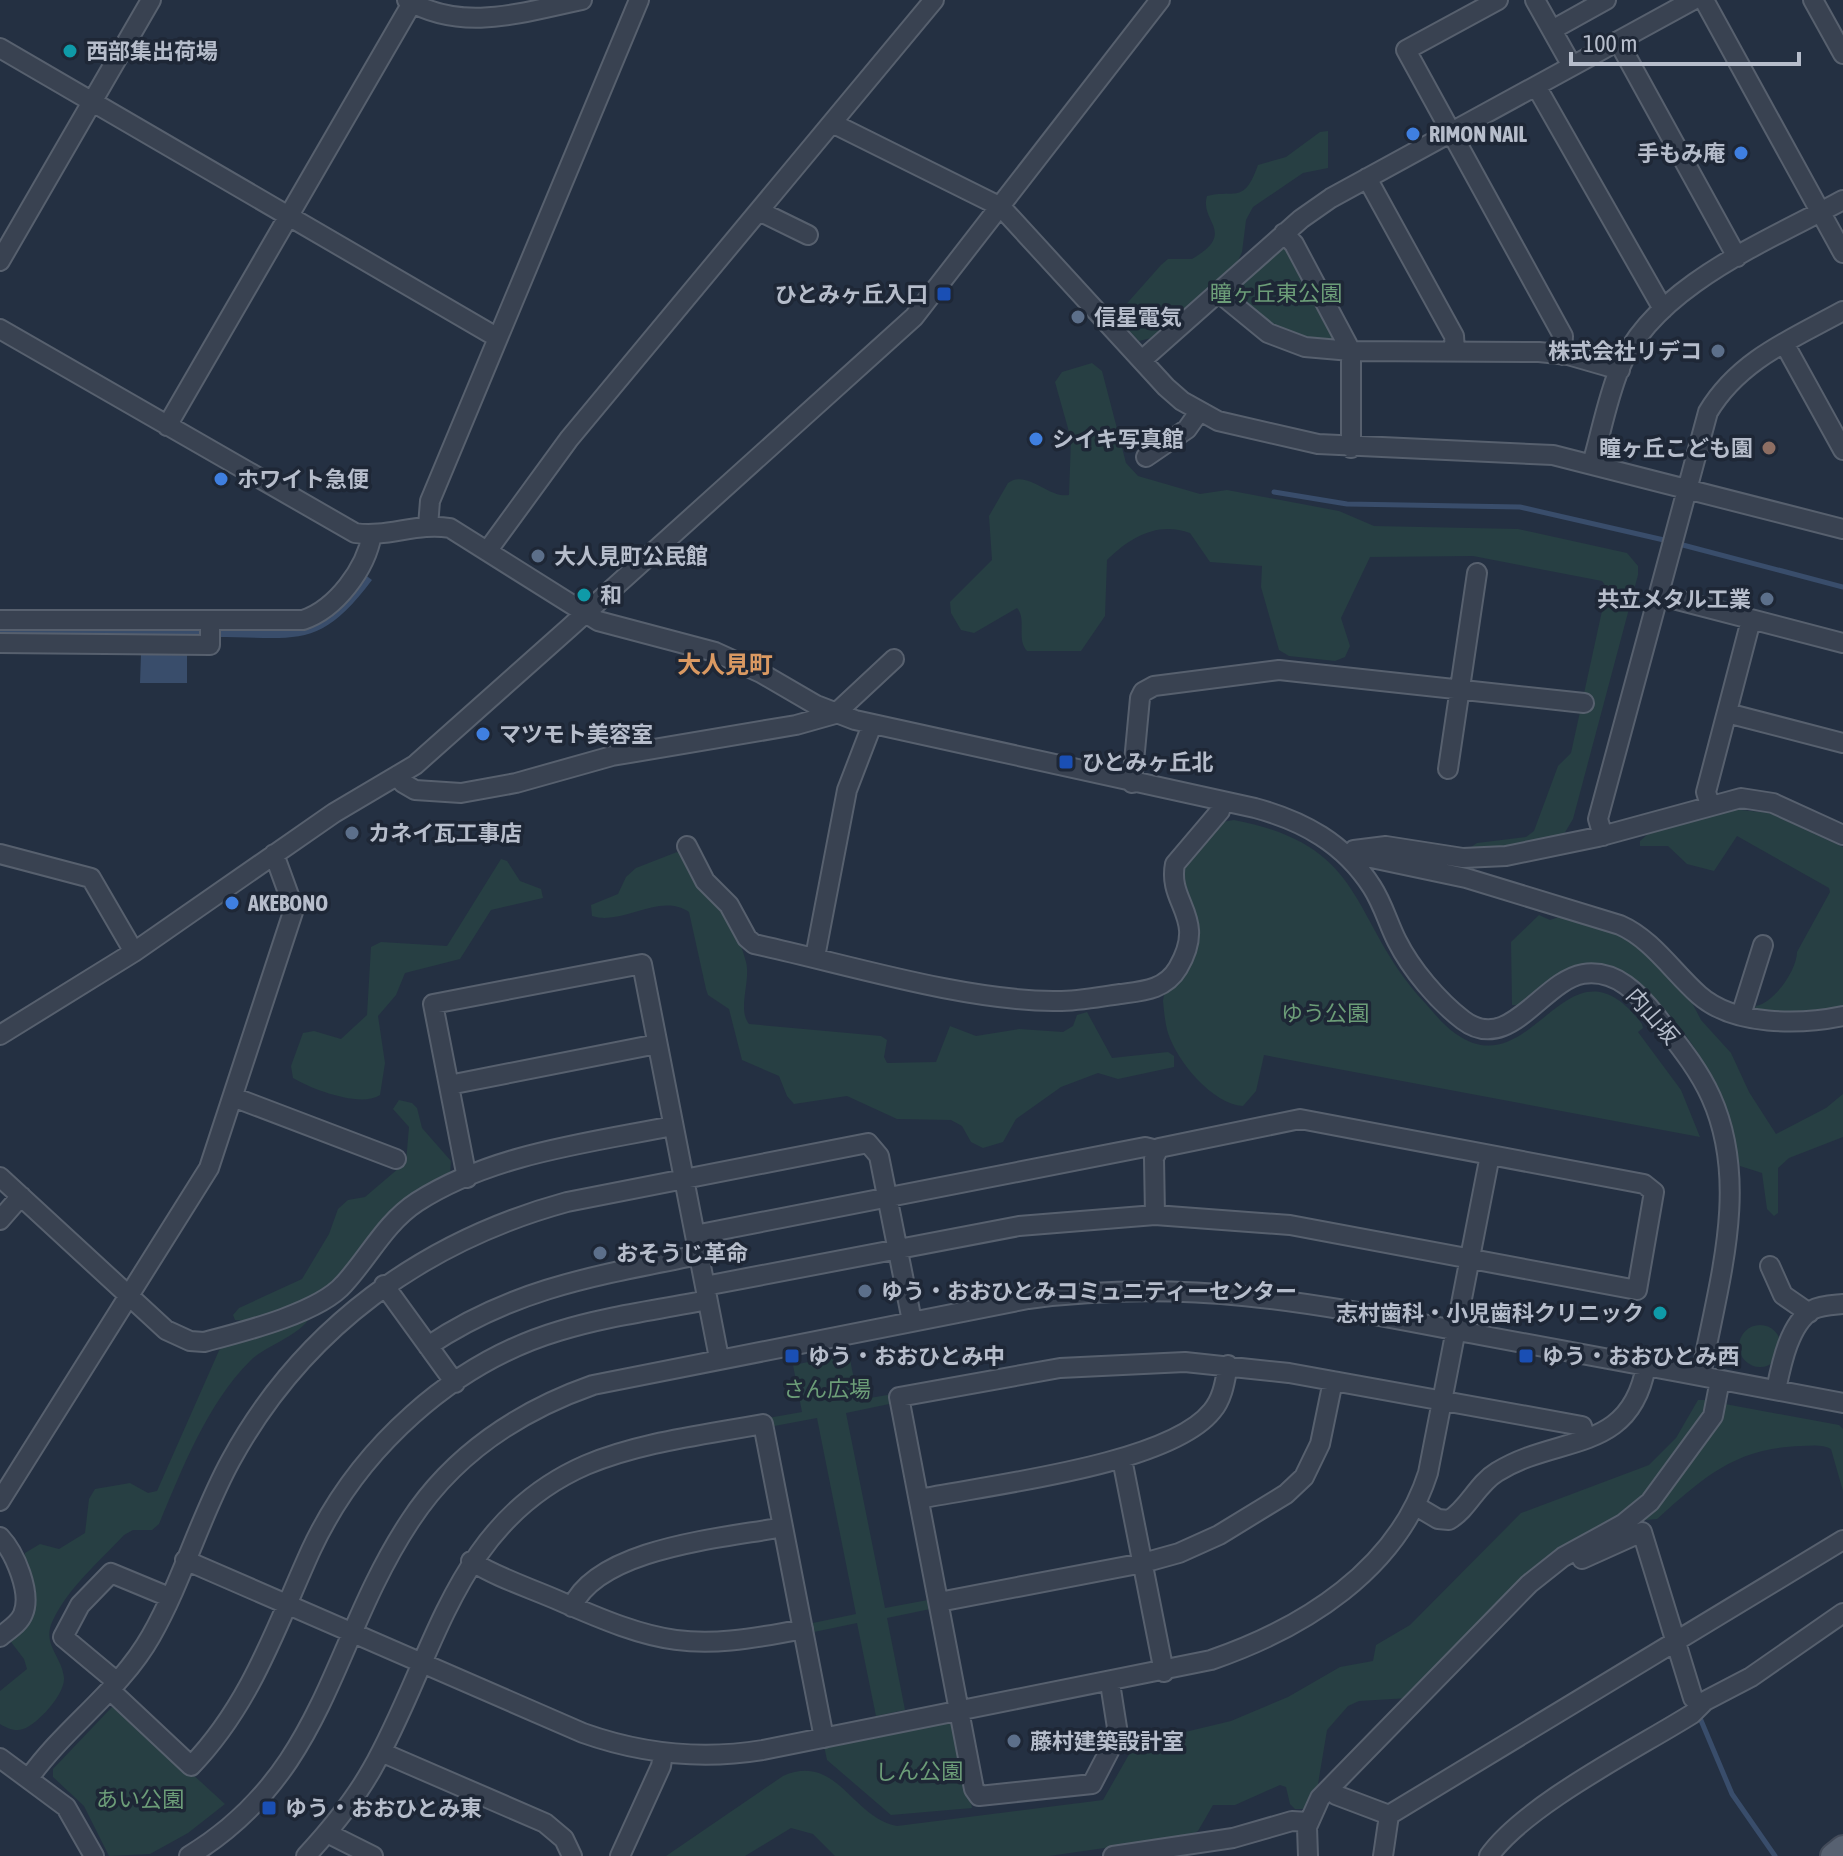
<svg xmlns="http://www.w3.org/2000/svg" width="1843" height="1856" font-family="'Asap Condensed','Noto Sans JP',sans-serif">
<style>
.green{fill:#273f43}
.water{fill:#394d6b}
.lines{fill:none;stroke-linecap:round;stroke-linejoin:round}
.stream{stroke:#394d6b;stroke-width:5}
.minor-casing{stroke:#57606e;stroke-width:22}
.major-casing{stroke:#434b5a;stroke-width:28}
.minor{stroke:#394251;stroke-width:18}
.major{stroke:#576171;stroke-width:24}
.culture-dot{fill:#0f9aa8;stroke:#1e2736;stroke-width:3}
.shop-dot{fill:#3f7fe0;stroke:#1e2736;stroke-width:3}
.transit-dot{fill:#1a4fb4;stroke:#1e2736;stroke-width:3}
.service-dot{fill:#5c6f8a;stroke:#1e2736;stroke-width:3}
.education-dot{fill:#8d6e63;stroke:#1e2736;stroke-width:3}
.labels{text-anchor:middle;stroke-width:7;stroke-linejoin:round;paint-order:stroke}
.poi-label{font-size:22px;font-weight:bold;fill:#b6bdcb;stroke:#1e2736;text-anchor:start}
.park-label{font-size:22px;fill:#6c9d78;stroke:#1e2736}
.street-label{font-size:22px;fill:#b6bdcb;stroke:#1e2736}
.neighbourhood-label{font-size:24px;font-weight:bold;fill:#da9962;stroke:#1e2736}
</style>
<rect width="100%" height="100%" fill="#243042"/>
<path class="green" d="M1328,131V168L1303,173L1253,207L1246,220L1242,252L1236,265L1155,337L1139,341L1119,320L1122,309L1161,265L1168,259H1192C1238,232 1199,222 1207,196C1235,189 1244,205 1258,165L1286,157L1320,132Z
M1279,247L1289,249L1336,335L1332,343C1291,338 1265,323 1234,298V287Z
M1092,363L1102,371L1126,463L1138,476L1200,494L1227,490L1339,511L1374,526L1518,529L1627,553L1638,566V575L1573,819L1564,834L1505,848L1471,847L1477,843L1526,837L1534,831L1558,766L1571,753L1607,588L1602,581L1473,556L1370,557L1341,618L1350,646L1345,657L1335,661L1289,656L1279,650L1261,587L1262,566L1210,562L1190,533C1158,521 1130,537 1107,560L1105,616L1081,651H1027C1016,639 1027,619 1017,608L974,633L961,630L951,613L950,602L992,560L989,516L1008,483C1027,469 1049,499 1069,495L1071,439L1055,382L1062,372Z
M1732,809L1769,813L1843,847V1010L1823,1014L1754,1010L1756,1006C1774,1003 1797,970 1797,952L1830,892L1829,888L1737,836L1714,871L1687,864L1668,846H1640V841L1648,834Z
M1234,820C1371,846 1348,921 1426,1004C1435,1014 1444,1026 1456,1034C1534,1089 1567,925 1642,1024L1643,1028L1638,1032L1681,1090L1700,1137L1264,1055L1256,1091L1243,1106C1212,1104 1177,1061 1168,1033C1165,1023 1164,1011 1163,1001C1166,978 1190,962 1196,940C1202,916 1185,890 1181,867L1222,822Z
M677,852L682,854C707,888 736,921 746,962C751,981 737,1009 749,1024L881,1036L887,1040L884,1057L887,1063L936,1062L950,1026L976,1036L1019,1029L1063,1032L1073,1026L1077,1015L1087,1012L1112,1058L1168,1052L1174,1056V1067L1118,1079L1098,1073L1061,1087L1016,1119L1003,1142L983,1148L971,1142L962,1126L951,1120L897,1119L847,1096L794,1104L787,1096L779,1076L742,1060L729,1009L708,995L706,989L689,912C659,892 623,926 592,916L591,905L618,894L626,877L636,868Z
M501,859L507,861L520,881L541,889L543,898L491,910L460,959L405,973L396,995L378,1016L385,1063L380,1095C361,1108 311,1089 293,1078L291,1066L303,1033L314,1031L341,1039L367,1015L371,947L381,942L447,946Z
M1539,915L1550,920L1565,915L1628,935L1689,997L1701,1020L1731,1053L1749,1092L1776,1134L1826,1108L1843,1094V1137L1789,1158L1778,1168V1213L1774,1216L1767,1209L1762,1173L1740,1166C1733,1142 1731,1118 1721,1095C1700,1049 1639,956 1581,965C1557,969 1538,990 1520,1005H1512L1511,942Z
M399,1100L412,1103L417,1108L422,1128L451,1161L450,1175L340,1279L309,1300L246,1321L235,1320L233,1315L239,1308L302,1279L329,1234L338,1209L348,1200L365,1197L406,1162L409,1127L393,1109Z
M310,1317C300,1336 266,1345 250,1361C207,1404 182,1469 159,1524L152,1530H133L124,1535C99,1562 69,1587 53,1620C41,1644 62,1656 64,1678C65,1694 38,1724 23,1729C15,1732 7,1728 0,1724V1691L27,1669L24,1659L11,1642L25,1553L40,1544L59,1549L85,1533L89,1499L95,1489L130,1483L148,1493L157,1491L221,1346Z
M1739 1346a21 21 0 1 1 42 0a21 21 0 1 1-42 0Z
M849,1354L858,1400L893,1394L894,1403L846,1413L885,1608L933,1599L935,1608L887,1618L905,1710L876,1716L857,1623L809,1633L808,1624L856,1614L817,1418L769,1427L768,1418L802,1412L793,1365Z
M1698,1400H1705L1709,1409L1645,1498L1606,1528L1409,1698L1359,1701L1348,1706L1327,1730L1317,1790L1303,1809H1295L1290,1804L1286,1787L1280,1785L1235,1805H1213L1198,1831L1188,1836L1049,1856H835L813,1834L791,1828L745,1856H666L783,1776C837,1752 852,1818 897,1826L1103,1800L1135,1744L1231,1721L1288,1697L1340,1667L1373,1661L1376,1645L1410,1625L1521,1513L1649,1465L1676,1438Z
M1725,1404L1839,1425L1843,1429V1491L1831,1449C1822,1444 1811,1446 1801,1446C1735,1448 1704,1477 1657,1519L1646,1520L1645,1516Z
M112,1707H119L225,1804L188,1833L150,1854L109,1856L84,1806L53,1777V1769Z
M952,1721L957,1724L972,1808L891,1815L827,1760L824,1746Z"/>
<path class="water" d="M364,574L372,580C319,651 296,637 214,637L215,628H290Z
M0,626L205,627V637L0,636Z
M141,654H187V683H140Z"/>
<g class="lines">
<path class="stream" d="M1274,492L1347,504L1520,507L1664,540
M1679,544L1843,587
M1700,1718L1732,1794L1775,1856"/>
<g class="minor-casing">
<path id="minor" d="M407,0C463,33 523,12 582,0
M1498,0L1406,50L1563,336L1562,355
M1535,0L1572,66
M1704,0L1843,253
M1813,0L1843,54
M1552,30L1606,0
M1618,41L1737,257
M0,48L498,338
M1536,86L1663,309
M832,123L1001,207L1166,387L1182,401L1218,421L1318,444L1553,455L1843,529
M1367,178L1454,336L1455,351
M759,211L808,235
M1284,233L1294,244L1351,351V448
M0,261L151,0
M1218,292L1268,333L1305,347L1351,351L1539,352L1568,355L1620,370
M0,329L355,533C387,538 418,522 450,528L598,621L715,652L761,673L816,705L855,720L1255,808C1303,821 1344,843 1372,887C1383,904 1388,923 1397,941C1411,969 1438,1001 1463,1020C1509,1055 1542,981 1583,974C1616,969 1639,994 1657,1017C1677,1043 1698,1068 1711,1097C1751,1186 1717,1286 1701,1376
M1784,343L1843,450
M1142,360L1301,219L1331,198L1693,0
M167,426L412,3
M1146,457L1187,429L1199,412
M1592,464C1601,433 1607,400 1619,370C1653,286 1768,241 1843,200
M428,526L430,501L639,0
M488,550L569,439L934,0
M1658,595L1843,643
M0,620H303C336,609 366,569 372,534
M0,643L210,645V621
M1727,713L1843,743
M1448,769L1477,573
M398,775L403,783L415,790L461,793L516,783L612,756L796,725L835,714L894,659
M1132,783L1140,698L1143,692L1154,686L1279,670L1584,703
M1710,805L1706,792L1751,620
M1603,836L1598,819L1708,412C1739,360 1792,339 1843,311
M687,846L705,881L729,905L747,938L754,944C846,964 960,1000 1053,1001C1075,1002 1098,997 1120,994C1143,991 1165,990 1178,968C1208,917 1167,904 1175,864L1220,811L1222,801
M1354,850L1386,846L1463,858L1506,856L1598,837L1741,798L1773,803L1843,835
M1343,852L1466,878L1620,925C1652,939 1673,972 1699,995C1734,1026 1800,1025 1843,1016
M0,854L91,878L134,952
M815,957L847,790L872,725
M1741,1015L1763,945
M0,1035L134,952L334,813L415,765L569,628L914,317L1160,0
M449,1085L657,1044
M233,1097L396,1159
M0,1177L166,1330L190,1341L204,1342C242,1332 319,1313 344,1284C369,1257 385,1223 417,1202C492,1154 587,1143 673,1126
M467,1178L433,1004L642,964L719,1358
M0,1220L21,1196
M695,1235L1145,1147L1157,1150
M1770,1266L1783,1295L1809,1313
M384,1285L455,1383
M705,1286L1019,1226L1155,1215L1290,1225L1637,1290L1654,1192L1644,1184L1300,1119L1159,1148L1154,1158L1155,1215
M428,1346C514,1288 599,1275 699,1255
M1776,1390C1781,1366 1789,1324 1812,1310C1821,1305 1833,1305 1843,1304
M1122,1459L1164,1672
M919,1499C988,1485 1169,1465 1212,1411C1223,1398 1225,1381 1228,1365
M0,1501L209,1168L294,909L274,854
M1416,1506L1438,1519L1449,1520C1468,1509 1477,1484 1497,1472C1558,1434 1630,1455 1646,1366
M0,1537C15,1553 32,1593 23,1614C19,1624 8,1630 0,1637
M1582,1559L1642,1532L1693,1698L1700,1705
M185,1560L583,1733C642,1754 701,1760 763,1750L1211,1660C1304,1628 1397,1570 1428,1473L1490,1155
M471,1561C496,1577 527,1587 555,1599C660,1645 689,1652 803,1629
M939,1602L1143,1563L1179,1553L1219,1535L1286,1494L1304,1477L1320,1444L1333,1381
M572,1607C599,1547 726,1538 783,1527
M117,1682L63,1637L80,1605L111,1573L169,1597
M1110,1683L1118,1734L1092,1784L979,1796L974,1789L899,1397L1060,1368L1185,1362L1289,1373L1582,1426L1586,1438
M110,1690L191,1766C251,1704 276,1627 311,1550C358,1449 452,1363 559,1331C607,1316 658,1310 707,1300
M381,1752L545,1823L564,1839L572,1856
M0,1758L66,1807L94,1856
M29,1778C65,1727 120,1691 151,1636C183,1580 200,1516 231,1460C303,1328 424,1241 567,1202L868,1143L879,1156L912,1321
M1330,1789L1336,1795L1389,1815L1843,1540
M327,1833L373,1856
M189,1856C327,1772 330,1642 410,1521C453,1455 519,1411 593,1385L1028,1299C1195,1277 1323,1305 1485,1336C1604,1358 1724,1380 1843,1403
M306,1856C331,1829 354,1801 372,1769C436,1656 453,1523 586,1465C641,1442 704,1435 763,1424L824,1738
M620,1856L661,1766L663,1753
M1113,1856L1233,1838L1292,1821L1308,1822
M1308,1856L1307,1827L1320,1798L1529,1584L1563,1557L1623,1524L1650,1502L1713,1416L1720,1380
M1383,1856L1389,1815
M1489,1856C1525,1805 1636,1749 1692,1714L1705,1701L1751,1677L1843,1613"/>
</g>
<g class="major-casing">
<path id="major" d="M1833,1856L1843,1848"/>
</g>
<use href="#minor" class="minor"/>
<use href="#major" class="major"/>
</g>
<g class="culture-dot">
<circle cx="70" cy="51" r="8"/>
<circle cx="584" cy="595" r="8"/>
<circle cx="1660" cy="1313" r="8"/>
</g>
<g class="shop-dot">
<circle cx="1413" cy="134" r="8"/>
<circle cx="1741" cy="153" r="8"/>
<circle cx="1036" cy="439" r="8"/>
<circle cx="221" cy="479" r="8"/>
<circle cx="483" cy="734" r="8"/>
<circle cx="232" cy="903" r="8"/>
</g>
<g class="transit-dot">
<rect x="936" y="286" width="16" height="16" rx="4"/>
<rect x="1058" y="754" width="16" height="16" rx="4"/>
<rect x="784" y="1348" width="16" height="16" rx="4"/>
<rect x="1518" y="1348" width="16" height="16" rx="4"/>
<rect x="261" y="1800" width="16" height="16" rx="4"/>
</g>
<g class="service-dot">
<circle cx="1078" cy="317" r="8"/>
<circle cx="1718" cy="351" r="8"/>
<circle cx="538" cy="556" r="8"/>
<circle cx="1767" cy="599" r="8"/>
<circle cx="352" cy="833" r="8"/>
<circle cx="600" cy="1253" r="8"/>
<circle cx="865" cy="1291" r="8"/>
<circle cx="1014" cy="1741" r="8"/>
</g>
<circle class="education-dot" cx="1769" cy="448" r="8"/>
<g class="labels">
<g class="poi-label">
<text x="86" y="59">西部集出荷場</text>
<text x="1429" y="142">RIMON NAIL</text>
<text x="1725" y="161" text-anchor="end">手もみ庵</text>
<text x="928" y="302" text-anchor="end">ひとみヶ丘入口</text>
<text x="1094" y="325">信星電気</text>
<text x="1702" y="359" text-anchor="end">株式会社リデコ</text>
<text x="1052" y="447">シイキ写真館</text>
<text x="1753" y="456" text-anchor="end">瞳ヶ丘こども園</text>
<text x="237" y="487">ホワイト急便</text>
<text x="554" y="564">大人見町公民館</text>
<text x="600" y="603">和</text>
<text x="1751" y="607" text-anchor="end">共立メタル工業</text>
<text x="499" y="742">マツモト美容室</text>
<text x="1082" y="770">ひとみヶ丘北</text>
<text x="368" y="841">カネイ瓦工事店</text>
<text x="248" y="911">AKEBONO</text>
<text x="616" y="1261">おそうじ革命</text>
<text x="881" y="1299">ゆう・おおひとみコミュニティーセンター</text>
<text x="1644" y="1321" text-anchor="end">志村歯科・小児歯科クリニック</text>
<text x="808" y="1364">ゆう・おおひとみ中</text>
<text x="1542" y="1364">ゆう・おおひとみ西</text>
<text x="1030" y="1749">藤村建築設計室</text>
<text x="285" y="1816">ゆう・おおひとみ東</text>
</g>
<g class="park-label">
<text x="1276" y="301">瞳ヶ丘東公園</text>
<text x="1325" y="1021">ゆう公園</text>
<text x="827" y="1397">さん広場</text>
<text x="919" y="1779">しん公園</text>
<text x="140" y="1807">あい公園</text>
</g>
<g class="street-label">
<text transform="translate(1653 1016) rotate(49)" y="8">内山坂</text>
</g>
<g class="neighbourhood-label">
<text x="725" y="673">大人見町</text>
</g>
</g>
<path d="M1571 52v12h228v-12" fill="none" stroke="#b6bdcb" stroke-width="4"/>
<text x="1583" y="52" font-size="24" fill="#b6bdcb" stroke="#1e2736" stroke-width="6" paint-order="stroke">100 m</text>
</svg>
